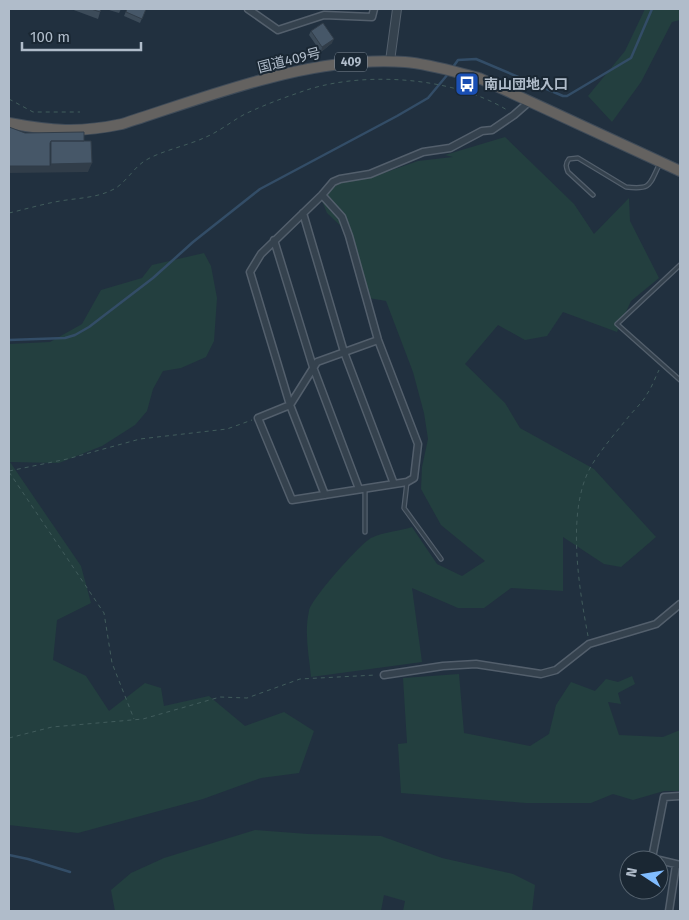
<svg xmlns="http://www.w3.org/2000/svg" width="689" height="920" font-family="'Fira Sans','Noto Sans JP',sans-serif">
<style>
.green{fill:#233f3f}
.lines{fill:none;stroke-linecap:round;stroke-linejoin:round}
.stream{stroke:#334d67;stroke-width:2.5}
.service-casing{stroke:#535f6c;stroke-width:5.5}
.minor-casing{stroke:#535f6c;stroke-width:9}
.tertiary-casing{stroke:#535f6c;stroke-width:10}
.trunk-casing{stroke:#404c59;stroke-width:12}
.path{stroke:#415c5c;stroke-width:1;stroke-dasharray:4 4;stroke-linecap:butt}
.service{stroke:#35424e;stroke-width:3}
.minor{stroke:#35424e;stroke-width:6}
.tertiary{stroke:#35424e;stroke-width:8}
.trunk{stroke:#646260;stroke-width:10}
.wall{fill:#3c4b59}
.shaded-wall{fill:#313d49}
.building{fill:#465768;stroke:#313d49}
.labels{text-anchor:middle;stroke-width:4;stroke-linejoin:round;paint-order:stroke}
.shield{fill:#1a2733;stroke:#838f9d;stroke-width:1}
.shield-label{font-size:12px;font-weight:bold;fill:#b0bcca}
.street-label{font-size:14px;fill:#b0bcca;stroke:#1a2733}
.poi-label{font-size:14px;font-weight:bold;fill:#b0bcca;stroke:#1a2733;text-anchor:start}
</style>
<rect width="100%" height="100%" fill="#21303f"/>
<path class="green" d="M645,9H680V20L672,22L641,82L612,122L588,96L625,51Z
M505,137L574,204L594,234L629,198L630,221L659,278L631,301L617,332L563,312L547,336L525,340L498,325L465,364L505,403L520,428L594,469L656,537L621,567L604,564L563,537V591L511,588L484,608H458L412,588L422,662L311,677C309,655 304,633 309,611C311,599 360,544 371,538C383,532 400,531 412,527L437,564L462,576L485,561L441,525L421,489L422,467L428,439L424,413L413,372L386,301L363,297L345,230L327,213L320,196L331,185L355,178L375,176L418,161L453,157L445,155Z
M204,253L211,266L217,298L214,341L206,357L181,368L163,371L153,389L147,411L135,425L102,446L59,463L10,462L81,566L91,603L57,620L53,660L86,676L109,711L145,683L161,688L164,706L209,696L245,726L284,712L314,731L299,773L261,778L203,799L78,833L9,825V344L50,342L82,324L101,290L142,278L152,265Z
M459,674L464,733L530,746L549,734L556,705L571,682L595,691L606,679L618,682L632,676L635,684L618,693L621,704L608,702L619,735L663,737L680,730V791H664L633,800L613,794L591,803H526L401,793L398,744L407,743L403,678Z
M255,830L308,834L381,836L442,858L513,874L535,885L532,911H403L405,901L384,895L381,911H115L111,890L131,873L164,858Z"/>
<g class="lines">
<path class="stream" d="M453,67L458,60L476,59L563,96H567L631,58L652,9
M9,340L65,338L75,335L89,327L153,278L193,242L260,189L397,116L428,98L448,74
M9,855L28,859L70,872"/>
<g class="service-casing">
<path id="service" d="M593,195L568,172C566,167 565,164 569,159L578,158L626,187C652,190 649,185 660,163
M680,265L617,324L680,380
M407,482L404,508L441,559
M365,532V488"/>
</g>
<g class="minor-casing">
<path id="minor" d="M248,9L278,30L324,15L372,17L374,9
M322,195L342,217L349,236L378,340L418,444L414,478L407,482L292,500L258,418L290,405L317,362L378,340
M303,213L344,352L394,484
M274,240L313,367L359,489
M325,495L290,405L250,272L261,254L322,195L333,182L340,179L370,174L423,152L450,148L482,131L492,130L514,115L530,101
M384,675L443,666L476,664L541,674L556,670L589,644L656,624L680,604
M658,860L652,858L664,797L680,796
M659,860L680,865
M669,911L676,865"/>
</g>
<g class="tertiary-casing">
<path id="tertiary" d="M390,61L397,9"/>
</g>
<g class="trunk-casing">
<path id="trunk" d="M9,123C51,131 80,133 122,124C210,96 311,55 405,62C430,64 455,72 479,78L680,171"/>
</g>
<path class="path" d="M9,99L33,112H80
M9,213C26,209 43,204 60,201C78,198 96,198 112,190C124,185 132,170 143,162C159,151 187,146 206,137C220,131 232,121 245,114C262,106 280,99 298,93C358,70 452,76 507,110
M9,471L67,459L140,439L227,429L252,420
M9,472L104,613L112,663L134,719
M588,636C579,588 565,507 593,463C604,446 617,431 630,415C636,408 643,402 647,394C652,387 655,378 659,370
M9,738L52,727L143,719L220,697L247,698L300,679L376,675"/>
<use href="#service" class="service"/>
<use href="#minor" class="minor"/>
<use href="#tertiary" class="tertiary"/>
<use href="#trunk" class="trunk"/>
</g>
<path class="wall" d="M71,9H101L98,19Z
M110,9H121L119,13L109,10Z
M127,9H146L140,23L124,16Z
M311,31L332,43L321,52L309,35Z"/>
<path class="shaded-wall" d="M334,39L332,43L321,52L322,47Z
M92,163L88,172L9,173V166H50L51,164Z"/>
<path class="building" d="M91,9H101L100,12Z
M127,9H146L142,19L126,12Z
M323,23L334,39L322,47L311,31Z
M9,127L25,133L84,132V141H51L50,143V166H9Z
M51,141H91L92,163L51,164Z"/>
<defs>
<g id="bus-square" transform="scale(1.25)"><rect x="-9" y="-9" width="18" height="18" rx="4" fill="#1a4fb4" stroke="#1a2733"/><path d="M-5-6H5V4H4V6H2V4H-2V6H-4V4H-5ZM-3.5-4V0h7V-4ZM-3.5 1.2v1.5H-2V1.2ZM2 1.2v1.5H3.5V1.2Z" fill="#fff"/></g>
</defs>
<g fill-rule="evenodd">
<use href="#bus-square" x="467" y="84"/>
</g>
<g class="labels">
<rect class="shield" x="335" y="52.5" width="32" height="19" rx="4"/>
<g class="shield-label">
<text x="351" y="66">409</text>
</g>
<g class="street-label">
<text transform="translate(289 60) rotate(-14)" y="5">国道409号</text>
</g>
<g class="poi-label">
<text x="484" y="89">南山団地入口</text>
</g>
</g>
<rect width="689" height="920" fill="none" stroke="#b0bcca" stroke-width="20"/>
<g transform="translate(644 875) rotate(282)"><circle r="24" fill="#1a2733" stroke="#56636f"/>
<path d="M0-4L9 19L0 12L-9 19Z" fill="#80bcff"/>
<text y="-8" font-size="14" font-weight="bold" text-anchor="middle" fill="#b0bcca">N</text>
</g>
<path d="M22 42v8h119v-8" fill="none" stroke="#b0bcca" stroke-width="2.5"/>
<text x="30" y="42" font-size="15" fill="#b0bcca" stroke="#1a2733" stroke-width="4" paint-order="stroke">100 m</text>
</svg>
